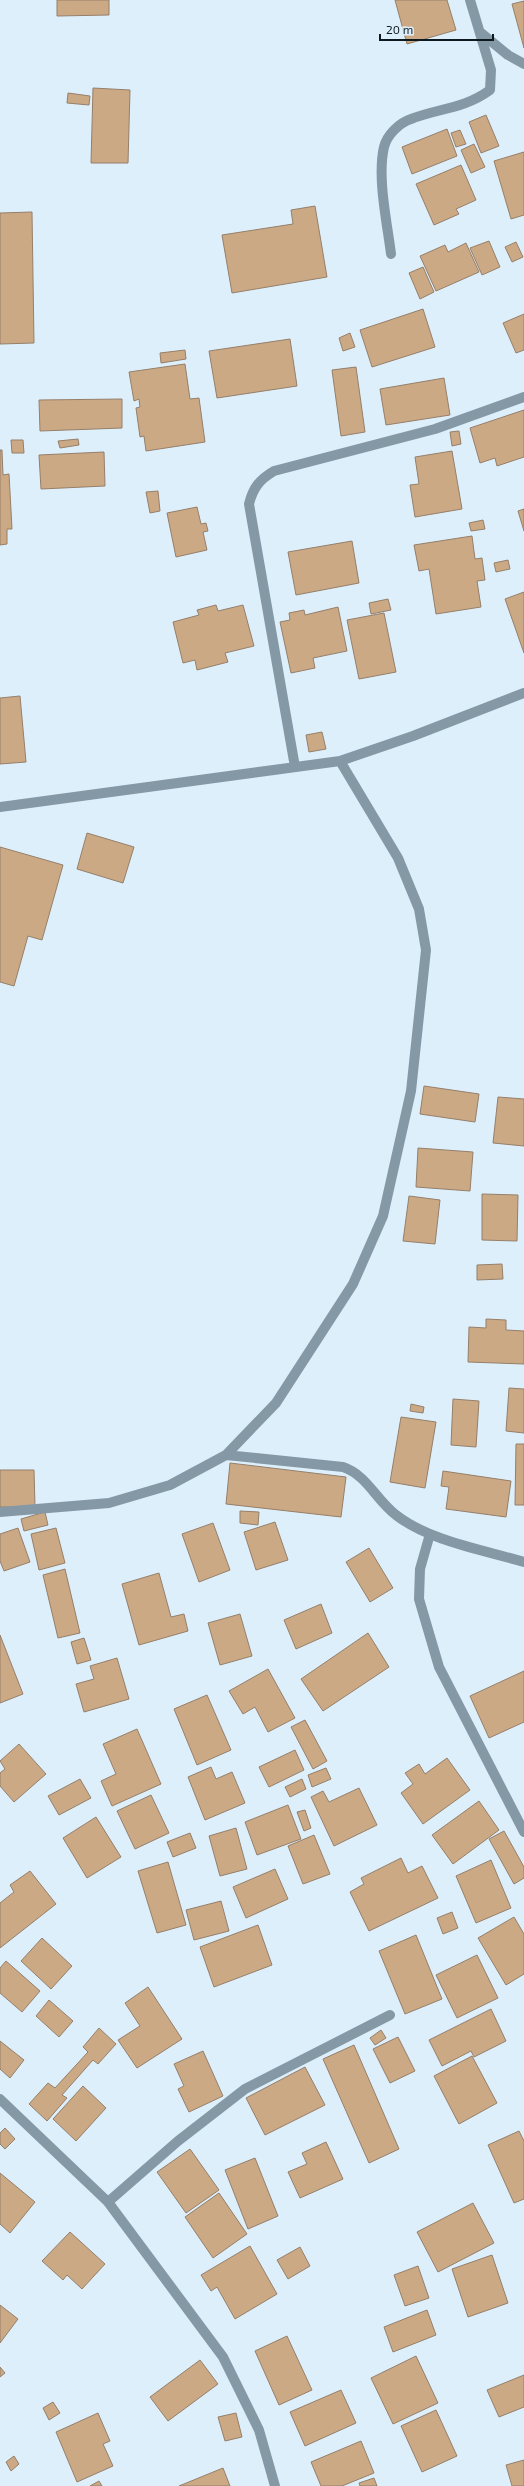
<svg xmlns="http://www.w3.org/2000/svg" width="524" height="2486" font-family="'Exo 2',sans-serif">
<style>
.building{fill:#cca985;stroke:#957f6a}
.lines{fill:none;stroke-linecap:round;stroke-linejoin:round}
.minor{stroke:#8598a5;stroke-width:10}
</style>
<rect width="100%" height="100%" fill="#ddeffb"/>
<path class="building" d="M57,0H109V15L57,16Z
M395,0H447L456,30L407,44Z
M524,1V48L512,4Z
M93,88L130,90L128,163H91Z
M68,93L90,96L89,105L67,103Z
M486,115L499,146L481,153L469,122Z
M447,129L457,156L412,174L402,147Z
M460,130L466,144L456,147L451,133Z
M474,144L485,167L471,173L461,150Z
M524,152V215L511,219L494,161Z
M461,165L476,200L456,209L459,214L434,225L416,184Z
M315,206L327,277L232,293L222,235L293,224L291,210Z
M32,212L34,343L0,344V213Z
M489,241L500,267L482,275L470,248Z
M516,242L523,257L512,262L505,247Z
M466,243L479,272L436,291L420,256L445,245L448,252Z
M423,267L434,292L420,299L409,273Z
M423,309L435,347L372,367L360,330Z
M524,314V350L516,353L503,323Z
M350,333L355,347L343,351L339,338Z
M290,339L297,386L217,398L209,351Z
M185,350L186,359L161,363L160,353Z
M185,364L190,399L199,398L205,442L146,451L144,436L140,437L136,408L140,407L139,399L134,401L129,372Z
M356,367L365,432L341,436L332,370Z
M444,378L450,415L386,425L380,389Z
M122,399V428L40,431L39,400Z
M524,410V457L497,466L495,458L480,463L470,428Z
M459,431L461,444L452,446L450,432Z
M78,439L79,445L60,448L58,441Z
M11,440H23L24,453H12Z
M0,450H2L3,475L9,474L12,529H7V544L0,545Z
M452,451L462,509L415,517L410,485L419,484L415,457Z
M104,452L105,486L41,489L39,455Z
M158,491L160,511L150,513L146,492Z
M197,507L201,524L206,523L208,531L203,532L207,550L176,557L167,513Z
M524,509V531L518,511Z
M483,520L485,529L471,531L469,523Z
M472,536L475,559L482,558L485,580L477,581L481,607L436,614L429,569L419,571L414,545Z
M352,541L359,583L296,595L288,552Z
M508,560L510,569L496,572L494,563Z
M524,592V653L505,599Z
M388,599L391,610L371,614L369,603Z
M216,605L218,611L243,605L254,646L225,653L228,662L197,670L195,660L183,663L173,622L199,615L197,610Z
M338,607L347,651L313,658L315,668L291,673L280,622L290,620L289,613L304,610L305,615Z
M384,613L396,672L359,679L347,620Z
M20,696L26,762L0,764V698Z
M322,732L326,749L309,752L306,735Z
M87,833L134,847L123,883L77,869Z
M0,847L63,865L42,940L28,936L14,986L0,982Z
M424,1086L479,1094L475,1122L420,1114Z
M498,1097L524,1099V1146L493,1143Z
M418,1148L473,1152L470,1191L416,1187Z
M482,1194L518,1195L517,1241L482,1240Z
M409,1196L440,1200L435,1244L403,1241Z
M502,1264L503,1279L477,1280V1265Z
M486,1319L506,1320V1330L524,1331V1364L468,1362L469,1327L486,1328Z
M509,1388L524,1389V1433L506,1431Z
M453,1399L479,1401L476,1447L451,1445Z
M411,1404L424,1407L423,1413L410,1411Z
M401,1417L436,1422L425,1488L390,1482Z
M516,1444H524V1505H515Z
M230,1463L346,1477L341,1517L226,1504Z
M0,1470H34L35,1507H0Z
M443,1471L511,1481L506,1517L446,1509L449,1487L441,1486Z
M240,1511L259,1512L258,1525L240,1523Z
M45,1512L48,1525L24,1531L21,1519Z
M275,1522L288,1560L256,1570L244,1532Z
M213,1523L230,1570L199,1582L182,1534Z
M18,1528L30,1562L4,1571L0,1561V1534Z
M56,1528L65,1563L39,1570L31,1534Z
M369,1548L393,1588L370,1602L346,1562Z
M65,1569L80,1633L58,1638L43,1575Z
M159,1573L171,1617L184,1614L188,1631L139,1645L122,1584Z
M321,1604L332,1633L296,1649L284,1620Z
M240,1614L252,1656L220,1665L208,1623Z
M368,1633L389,1667L323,1711L301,1679Z
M0,1635L23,1694L0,1703Z
M84,1638L91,1660L77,1664L71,1642Z
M117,1658L129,1699L84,1712L76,1684L94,1679L90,1666Z
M268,1669L295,1718L268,1732L255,1707L243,1714L229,1691Z
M524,1671V1722L489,1738L470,1696Z
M207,1695L231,1750L197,1765L174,1709Z
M305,1720L327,1761L313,1769L291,1727Z
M137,1729L161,1784L112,1806L101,1781L116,1774L103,1744Z
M19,1744L46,1774L14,1802L0,1786V1773L5,1769L0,1761Z
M295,1750L304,1770L269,1787L259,1767Z
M447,1758L470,1790L423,1824L401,1793L413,1784L405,1773L419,1764L425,1774Z
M211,1767L216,1779L232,1772L245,1803L205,1820L188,1777Z
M326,1768L331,1779L312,1787L308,1775Z
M80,1779L91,1798L59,1815L48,1796Z
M302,1779L306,1789L290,1797L285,1787Z
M359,1788L377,1825L334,1846L311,1797L323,1791L329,1802Z
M151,1795L169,1833L135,1849L117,1811Z
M479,1801L499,1830L453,1864L432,1835Z
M288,1805L301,1839L257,1855L245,1822Z
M305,1810L311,1828L304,1831L297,1812Z
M96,1817L121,1857L87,1878L63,1838Z
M236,1828L247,1869L220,1876L209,1836Z
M504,1831L524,1867V1878L514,1884L489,1839Z
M190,1833L196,1848L173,1857L167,1842Z
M314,1835L330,1874L303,1884L288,1846Z
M401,1858L408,1873L422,1866L438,1898L369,1931L350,1892L364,1884L361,1878Z
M491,1860L511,1908L476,1923L456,1876Z
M168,1862L186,1925L157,1933L138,1871Z
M275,1869L288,1899L246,1918L233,1887Z
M30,1871L56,1904L0,1948V1903L14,1892L10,1885Z
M221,1901L229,1931L194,1940L186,1910Z
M452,1912L458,1928L443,1934L437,1918Z
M514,1917L524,1934V1974L506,1985L478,1938Z
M258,1925L272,1965L214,1987L200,1947Z
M416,1935L442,1999L405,2014L379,1951Z
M42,1938L72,1966L51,1989L21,1961Z
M477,1955L498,1998L457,2018L436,1975Z
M6,1961L40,1991L22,2012L0,1993V1968Z
M148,1987L182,2039L137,2068L118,2040L140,2026L125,2003Z
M49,2000L73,2021L59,2037L36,2016Z
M491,2009L506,2041L474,2057L471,2051L442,2066L429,2040Z
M99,2028L116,2044L98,2064L93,2060L62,2095L67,2098L47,2121L29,2104L48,2083L55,2088L88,2052L83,2047Z
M381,2030L386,2038L375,2045L370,2038Z
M398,2037L415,2071L390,2083L373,2049Z
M0,2041L24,2060L10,2078L0,2069Z
M354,2045L399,2149L369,2163L323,2059Z
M203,2051L223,2096L189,2112L178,2089L184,2086L174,2064Z
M472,2056L497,2103L459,2124L434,2076Z
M305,2067L325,2105L265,2135L246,2098Z
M83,2086L106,2108L76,2141L53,2119Z
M5,2128L15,2139L5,2149L0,2144V2133Z
M519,2131L524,2141V2199L514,2203L488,2145Z
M326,2142L343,2179L300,2198L288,2172L307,2164L302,2153Z
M190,2149L219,2190L186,2213L157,2172Z
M255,2158L278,2216L248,2229L225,2170Z
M0,2173L35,2202L10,2233L0,2224Z
M219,2193L247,2234L213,2258L185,2217Z
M473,2203L494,2243L438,2272L417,2232Z
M70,2232L105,2264L82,2289L67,2275L63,2280L42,2261Z
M250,2246L277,2294L235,2319L217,2287L211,2291L201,2275Z
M300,2247L310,2266L288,2279L277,2260Z
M492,2255L508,2303L468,2317L452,2269Z
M418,2266L429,2298L405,2306L394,2275Z
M0,2305L18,2319L0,2343Z
M427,2310L436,2335L393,2352L384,2327Z
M287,2336L312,2390L279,2405L255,2351Z
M416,2356L438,2403L393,2424L371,2378Z
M200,2360L218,2384L168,2421L150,2397Z
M0,2367L5,2373L0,2377Z
M524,2375V2407L499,2417L487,2390Z
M341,2390L356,2423L305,2446L290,2412Z
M53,2402L60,2413L49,2420L43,2408Z
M436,2410L457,2456L422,2472L401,2426Z
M98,2413L110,2441L103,2444L113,2466L77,2482L56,2432Z
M236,2413L242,2437L225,2441L218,2417Z
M361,2441L374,2473L342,2486H321L311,2462Z
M14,2456L19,2464L11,2471L6,2462Z
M524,2460V2486H512L506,2465Z
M223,2468L230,2486H179Z
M374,2478L377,2486H360L359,2483Z
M99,2481L102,2486H90Z"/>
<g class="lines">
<path class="minor" d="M481,33L508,55L524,64
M391,254C387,222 377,177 384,147C387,135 399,123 411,119C439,108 464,109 490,90L491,70L470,0
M295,767L249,504C253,488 259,480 274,471L435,429L524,397
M0,807L340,761L413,736L524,693
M226,1455L343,1467C367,1475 376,1500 396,1515C429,1541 484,1550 524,1562
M0,1512L109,1503L170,1485L226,1455L276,1403L353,1284L383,1216L411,1091L426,950L419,909L398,858L340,761
M430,1534L420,1569L419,1599L439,1667L524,1832
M0,2099L108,2202L223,2357L259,2430L275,2486
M108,2202L178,2141L245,2089L390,2015"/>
</g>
<path d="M380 34v6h113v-6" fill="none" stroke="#0e181f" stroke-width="2"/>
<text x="386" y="34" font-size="12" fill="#0e181f" stroke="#ddeffb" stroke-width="3" paint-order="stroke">20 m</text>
</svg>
